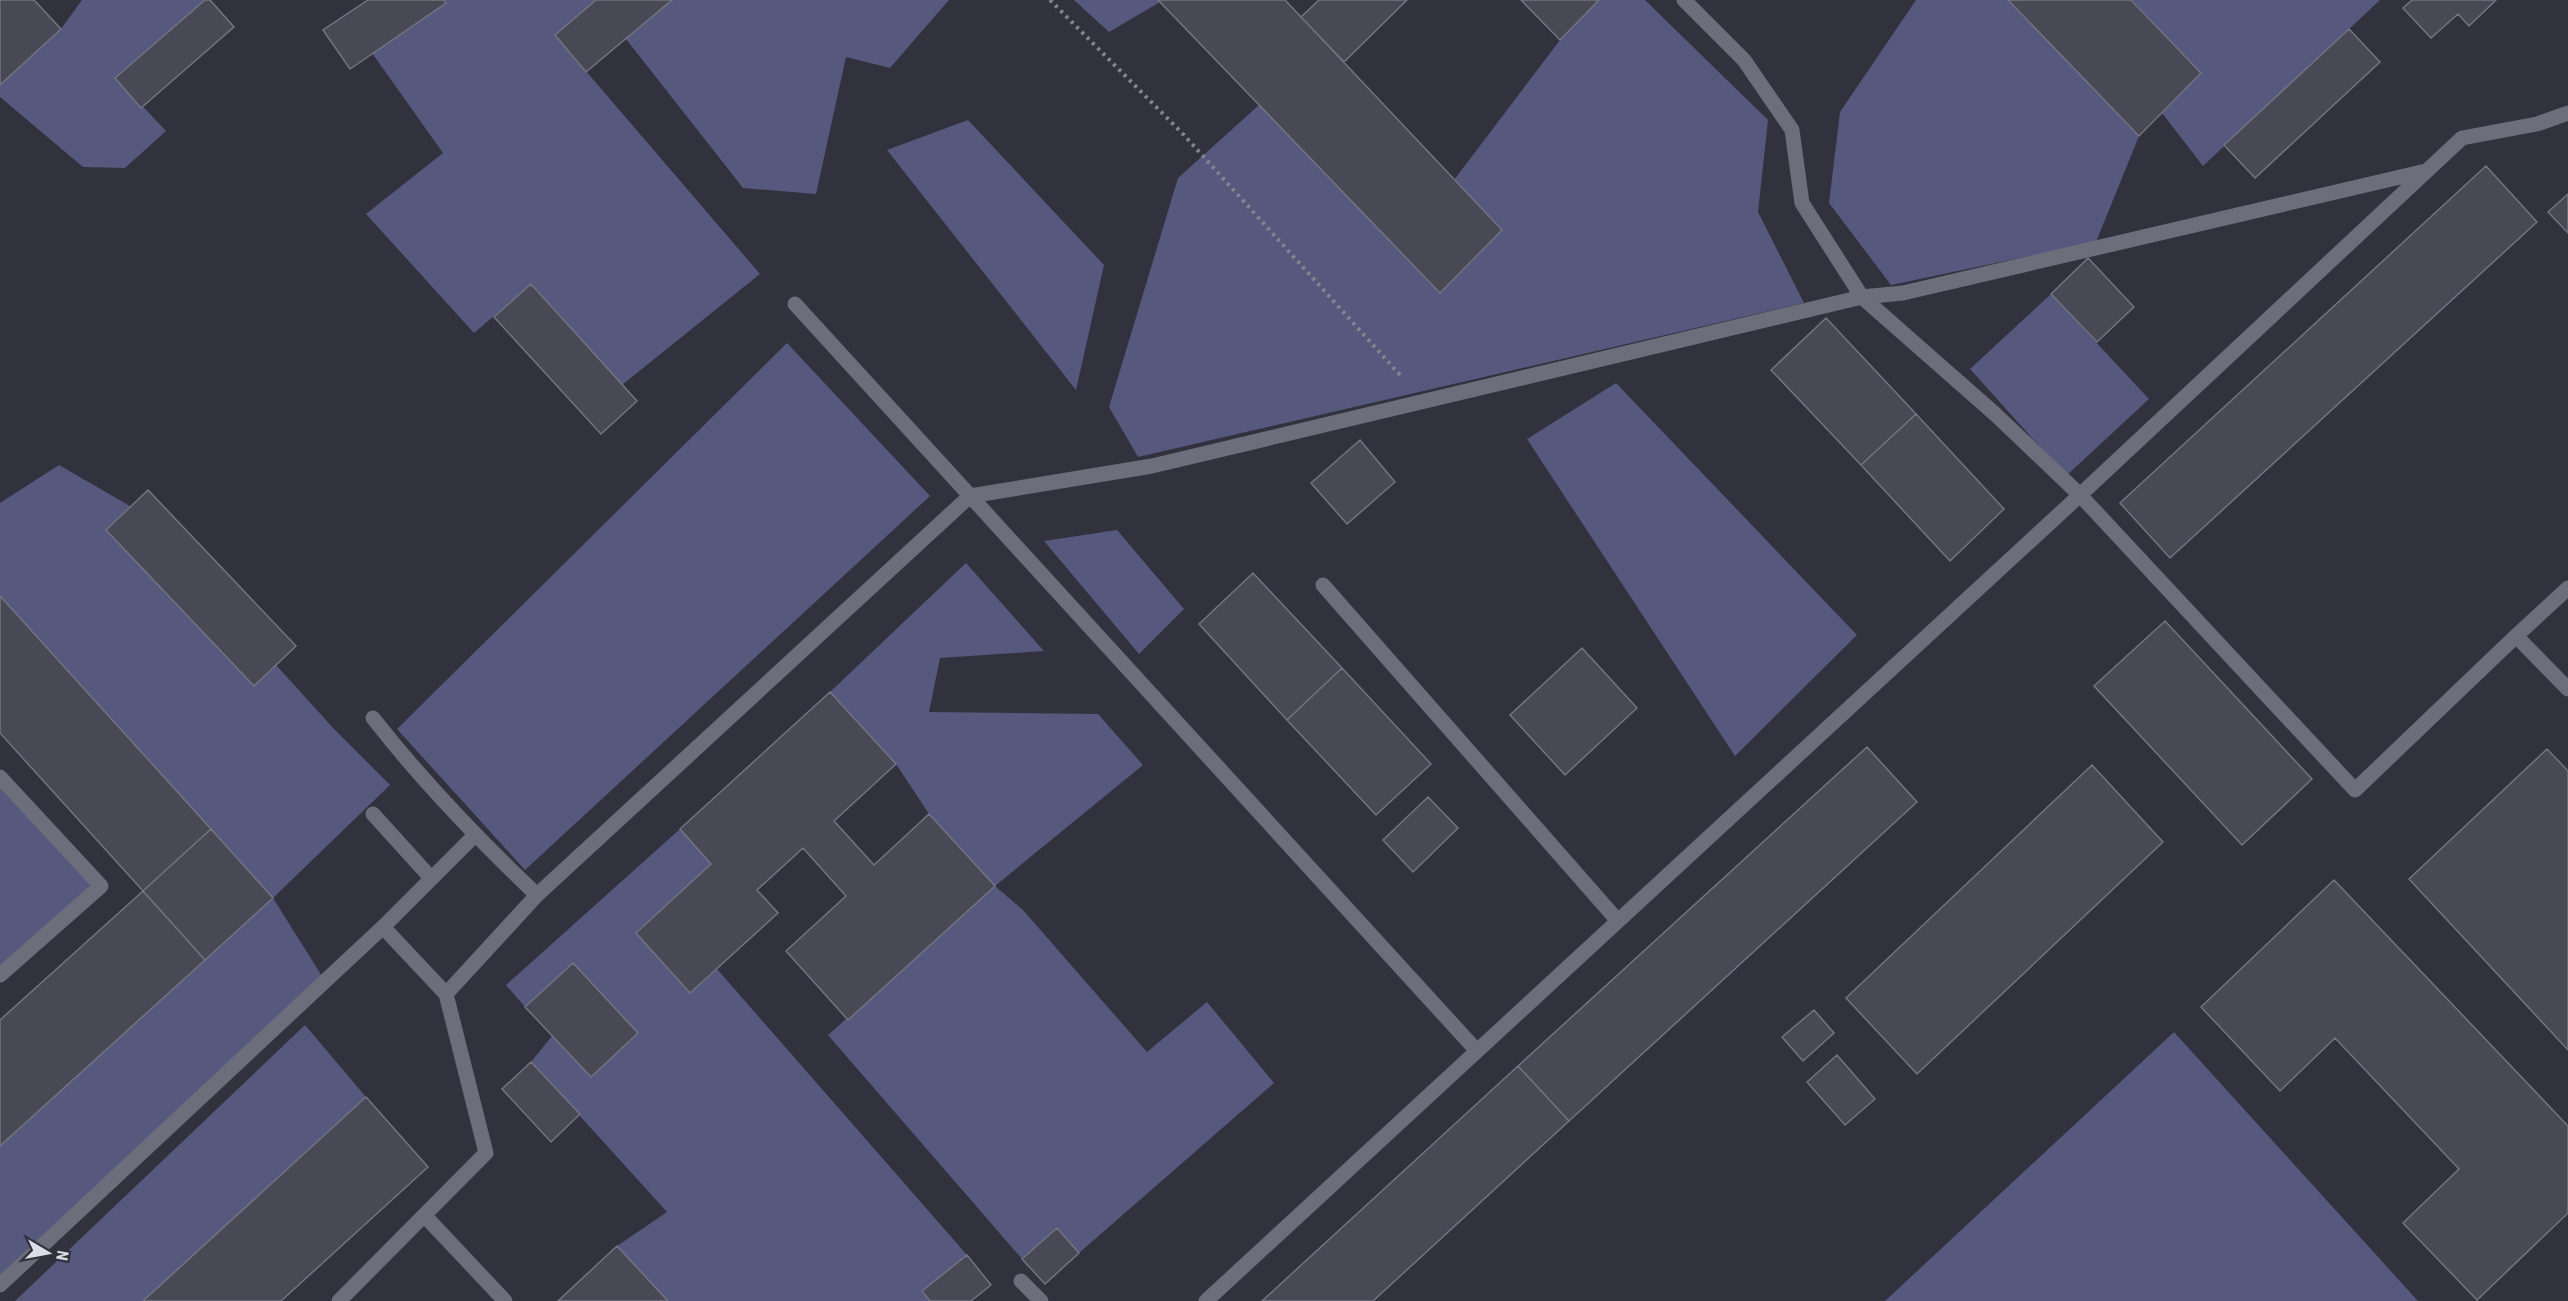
<svg xmlns="http://www.w3.org/2000/svg" width="2568" height="1301" font-family="'Roboto Condensed',sans-serif">
<style>
.green{fill:#56587d}
.building{fill:#484955;stroke:#737482;stroke-width:1.5}
.lines{fill:none;stroke-linecap:round;stroke-linejoin:round}
.path{stroke:#84858f;stroke-width:4;stroke-dasharray:3 4.5;stroke-linecap:butt}
.lane{stroke:#6c6e7b;stroke-width:15}
</style>
<rect width="100%" height="100%" fill="#31323e"/>
<path class="green" d="M82,0H205L116,78L166,131L125,168L83,167L0,97V85L61,29Z
M444,0H596L555,35L760,274L622,385L532,284L474,333L366,214L443,153L372,53L446,3Z
M672,0H949L890,68L846,57L816,194L743,188L626,39Z
M1074,0H1158L1160,2L1109,32Z
M1599,0H1645L1768,120L1758,212L1804,303L1138,457L1109,407L1178,178L1259,105L1440,293L1502,230L1454,180L1560,40Z
M1916,0H2008L2139,136L2096,242L1891,285L1829,203L1840,112Z
M2132,0H2380L2203,166L2162,113L2201,73Z
M968,120L1104,265L1076,390L887,150Z
M2051,294L2149,399L2066,476L1970,369Z
M787,343L930,496L525,870L397,729Z
M1616,383L1857,635L1735,756L1527,439Z
M59,465L130,506L106,530L254,686L276,665L335,730L390,785L273,898L325,981L0,1285V1146L273,898L0,596V503Z
M1117,530L1184,609L1139,654L1044,541Z
M966,563L1044,651L940,658L929,712L1098,714L1143,765L995,886L1023,910L1147,1052L1207,1002L1274,1083L1079,1253L1022,1259L828,1035L995,886L929,814L896,764L830,692Z
M0,777L101,886L0,975Z
M680,829L711,864L636,933L690,993L717,969L967,1255L922,1291L930,1301H668L617,1246L667,1212L531,1062L552,1036L591,1077L638,1033L573,963L525,1007L506,985Z
M305,1025L366,1097L143,1301H15Z
M2174,1032L2418,1301H1885Z"/>
<path class="building" d="M0,0H34L61,29L0,85Z
M205,0H210L234,27L141,108L115,78Z
M368,0H444L446,3L350,69L323,30Z
M596,0H672L586,72L555,35Z
M1158,0H1285L1502,230L1440,293Z
M1319,0H1407L1344,62L1301,17Z
M1521,0H1599L1560,40Z
M2008,0H2131L2201,73L2139,136Z
M2412,0H2496L2469,26L2458,14L2431,38L2403,8Z
M2349,29L2380,62L2255,178L2224,145Z
M2486,166L2537,222L2170,558L2120,503Z
M2568,194V233L2548,212Z
M2088,258L2134,307L2097,342L2051,294Z
M531,284L637,401L601,434L494,317Z
M1826,318L1916,414L1861,465L1771,370Z
M1916,414L2004,509L1950,561L1861,465Z
M1360,440L1395,482L1347,524L1311,483Z
M148,490L296,646L254,686L106,530Z
M1253,573L1342,668L1287,720L1199,624Z
M0,596L211,829L143,891L0,733Z
M2165,621L2312,779L2242,845L2094,686Z
M1582,648L1637,708L1565,775L1510,715Z
M1342,668L1431,764L1376,815L1287,720Z
M830,692L896,764L834,821L874,865L929,814L995,886L848,1020L786,951L846,896L803,848L757,890L778,913L690,993L636,933L711,864L680,829Z
M1867,747L1917,802L1569,1121L1518,1066Z
M2547,749L2568,771V1050L2409,879Z
M2092,765L2163,842L1917,1074L1846,998Z
M1428,797L1458,828L1413,872L1383,840Z
M211,829L273,898L205,960L143,891Z
M2334,880L2568,1126V1213L2477,1300L2403,1223L2459,1169L2335,1038L2280,1091L2201,1007Z
M143,891L205,960L0,1146V1020Z
M573,963L638,1033L591,1077L525,1007Z
M1814,1010L1834,1033L1803,1061L1782,1037Z
M1837,1055L1875,1099L1845,1125L1807,1082Z
M531,1062L580,1114L551,1142L502,1089Z
M1518,1066L1569,1121L1373,1301H1262Z
M366,1097L428,1167L281,1301H143Z
M1057,1228L1079,1253L1045,1284L1022,1259Z
M617,1246L668,1301H558Z
M967,1255L991,1285L971,1301H930L922,1291Z"/>
<g class="lines">
<path class="path" d="M1050,0L1184,135L1400,375"/>
<path class="lane" d="M1684,0L1744,60L1792,130L1802,203L1862,297L1995,414L2080,495L2355,790L2516,636L2568,689
M795,304L1477,1051
M1323,585L1618,921
M2516,636L2568,588
M373,718C423,782 478,839 537,895L970,496L1152,466L1862,297L1903,293L2426,171
M0,777L101,886L0,975
M373,814L431,878
M383,927L474,836
M425,1216L505,1301
M1021,1281L1041,1301
M0,1285L383,927L446,994
M339,1301L486,1153L446,994L537,895
M1206,1301L2080,495L2462,138L2537,124L2568,113"/>
</g>
<g transform="translate(48 1253) rotate(100)" stroke="#31323e" stroke-width="4.5" paint-order="stroke">
<path d="M0-4.5L10 22L0 15L-10 22Z" fill="#dcdde5"/>
<text y="-9" font-size="16" font-weight="bold" text-anchor="middle" fill="#dcdde5">N</text>
</g>
</svg>
